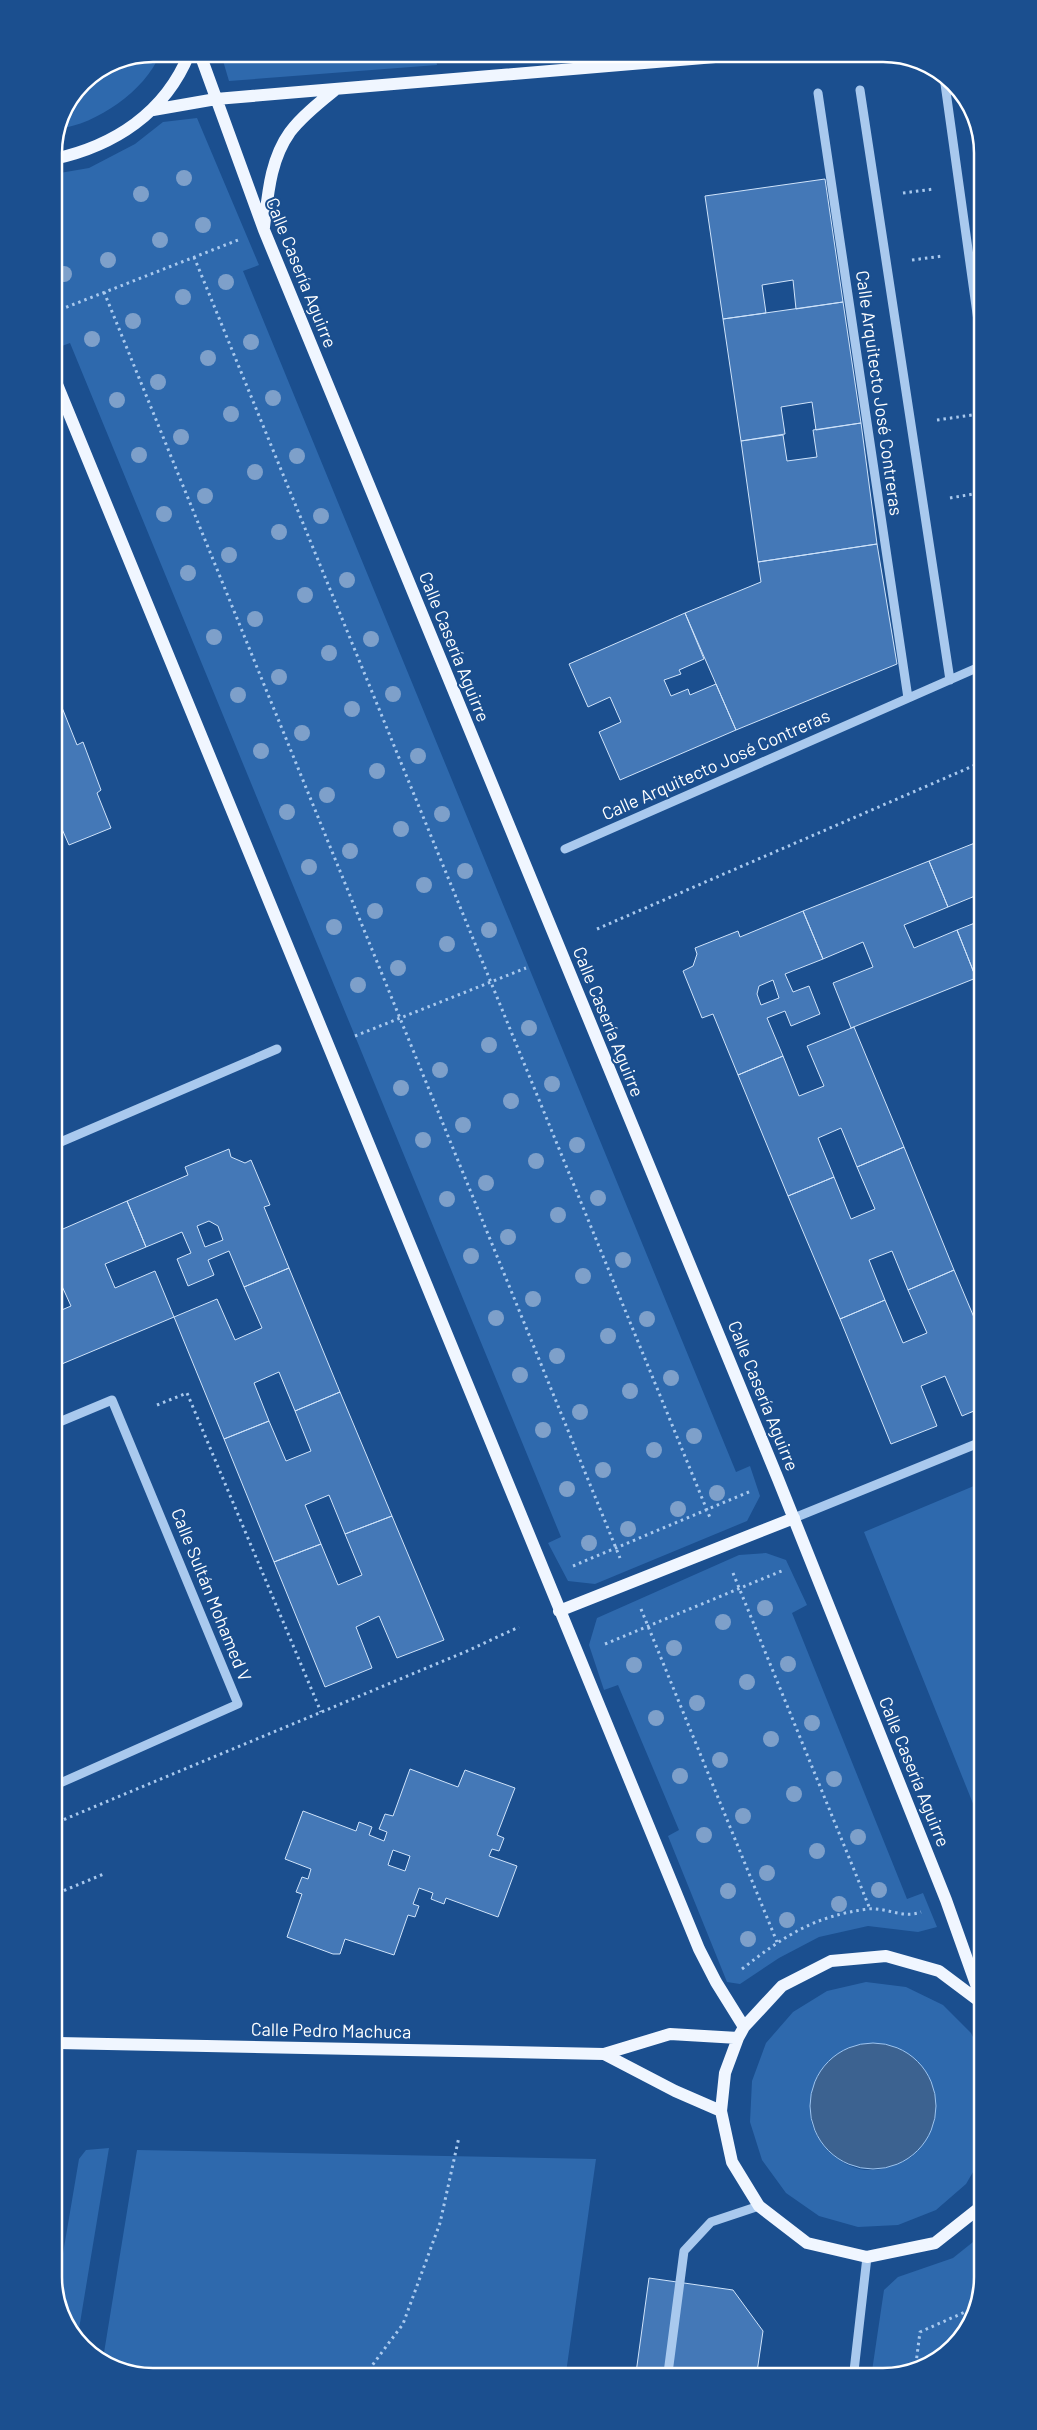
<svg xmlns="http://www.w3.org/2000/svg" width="1037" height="2430" font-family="Barlow,sans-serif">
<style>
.green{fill:#2e69ad;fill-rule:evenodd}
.water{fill:#3c6290;stroke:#9cc4f0}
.building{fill:#4478b7;stroke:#cfe3fa;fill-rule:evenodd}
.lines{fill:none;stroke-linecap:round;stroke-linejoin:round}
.path{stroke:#a9c9ee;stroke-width:3;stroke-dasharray:2.5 4;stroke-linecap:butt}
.minor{stroke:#a9c9ee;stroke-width:9}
.major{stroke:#f0f6ff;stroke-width:12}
.tree{fill:#7ea0ca}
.labels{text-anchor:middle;stroke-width:4;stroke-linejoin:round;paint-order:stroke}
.street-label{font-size:18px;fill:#fff;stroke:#1b4f8f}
.rim{fill:none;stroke:#fff;stroke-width:2.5}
</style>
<rect width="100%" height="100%" fill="#1b4f8f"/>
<path class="green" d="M154,54H160C145,91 97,124 58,129C65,101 88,73 116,61C127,57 142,56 154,54Z
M221,54H435L437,65L229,81Z
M197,118L259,265L243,271L736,1472L750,1466L760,1496L747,1521L595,1584L568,1581L548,1543L561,1537L70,343L54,349V174L89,168L135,144L163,122Z
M981,1483L982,1826L864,1532Z
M766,1553L786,1560L807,1605L792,1613L907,1899L923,1893L937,1927L918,1932L868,1926L819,1937L779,1958L740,1984L727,1982L668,1836L679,1830L618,1685L604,1690L589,1645L597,1618L739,1555Z
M866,1982L906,1987L943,2005L971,2033L983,2057V2155L966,2184L936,2210L898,2225L858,2227L819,2216L786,2193L762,2160L750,2122L752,2081L766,2043L793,2012L827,1991ZM853,2046L913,2156C900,2163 888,2169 873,2170C843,2172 809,2141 810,2109C810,2104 813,2099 814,2094C815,2087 816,2078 820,2072C828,2060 841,2053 853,2046Z
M109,2148L78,2335L59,2308V2277L79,2159L86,2150Z
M137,2150L596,2159L566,2373L147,2376L103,2359Z
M983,2234V2277L963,2337L915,2371H872L884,2290L898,2277L953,2258Z"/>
<path class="water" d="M810 2106a63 63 0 1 1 126 0a63 63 0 1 1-126 0Z"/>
<path class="building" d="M825,179L843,302L796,309L793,280L762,285L766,313L723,319L705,196Z
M843,302L861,423L816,430L812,402L781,407L785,434L741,441L723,319Z
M861,423L877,544L758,562L741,441L783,435L787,461L817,457L813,430Z
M877,544L897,664L736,730L685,613L761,582L758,562Z
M685,613L704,659L679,670L681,674L664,680L671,696L688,689L690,695L716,684L736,730L620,780L599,732L621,722L610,697L588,707L569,664Z
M55,691L63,710L55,713Z
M63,710L77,745L83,742L101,790L97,793L111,828L69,845L55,813V713Z
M980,841V894L948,907L929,861Z
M929,861L948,907L904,925L914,948L957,930L976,978L851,1028L833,983L873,967L863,942L823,959L803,911Z
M803,911L823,959L785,974L793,992L809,986L820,1014L791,1026L785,1011L767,1018L783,1056L738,1075L713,1014L702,1018L683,971L693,966L697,954L695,948L738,931L740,937ZM773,980L779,998L761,1005L757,994L759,986Z
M980,921V976L976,978L957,930Z
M854,1027L904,1147L857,1167L841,1128L818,1138L834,1177L788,1196L738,1075L783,1056L799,1096L824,1086L807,1046Z
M904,1147L954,1270L908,1290L892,1251L869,1260L885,1300L840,1319L788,1196L834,1177L851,1219L875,1209L857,1167Z
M229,1149L231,1157L245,1163L251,1160L270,1205L264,1207L289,1268L244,1287L229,1251L208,1260L214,1275L188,1286L177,1259L191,1253L182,1232L146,1247L127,1201L188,1175L185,1167ZM209,1221L218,1226L223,1240L205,1247L197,1226Z
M127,1201L146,1247L105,1264L115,1288L155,1271L174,1317L57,1366V1312L71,1306L61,1284L57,1286L56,1232Z
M289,1268L340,1392L295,1411L279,1372L254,1383L269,1421L224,1439L174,1317L217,1299L235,1340L262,1328L244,1287Z
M954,1270L981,1334V1408L962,1416L945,1376L921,1386L937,1426L891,1444L840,1319L885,1300L903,1343L927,1333L908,1290Z
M340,1392L392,1516L345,1534L329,1495L305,1505L321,1544L274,1562L224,1439L269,1421L286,1461L311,1451L295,1411Z
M392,1516L444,1640L397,1658L379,1616L356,1627L372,1668L325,1687L274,1562L321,1544L338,1585L362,1575L345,1534Z
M410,1769L458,1787L465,1770L515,1788L497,1835L504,1838L499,1851L492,1849L489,1856L517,1866L498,1917L446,1898L444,1904L431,1899L433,1893L419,1888L413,1904L419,1906L415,1917L408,1915L394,1955L345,1939L340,1954H333L287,1937L302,1894L296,1892L302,1877L308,1879L311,1869L285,1859L303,1811L356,1831L359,1822L372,1827L369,1835L384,1841L387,1832L379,1829L385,1814L393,1816ZM393,1850L410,1856L405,1871L388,1865Z
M649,2278L733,2290L763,2331L757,2372L636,2373Z"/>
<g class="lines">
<path class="path" d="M903,193L934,189
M194,257L711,1520
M912,260L943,256
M104,292L620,1558
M54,312L238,240
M937,420L979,414
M950,498L979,493
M597,929L980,763
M355,1036L526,968
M157,1405L187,1393L321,1712
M573,1566L751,1491
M733,1573L870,1909
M641,1609L777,1942
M605,1644L784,1570
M58,1822L465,1652L519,1627
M58,1893L106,1873
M742,1969C784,1936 814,1916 868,1909C886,1907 903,1919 921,1912
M915,2371L920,2332L972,2309
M365,2375L403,2324L440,2223L459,2137"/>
<path class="minor" d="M945,84L979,328
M860,90L950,680
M818,93L908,698
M565,849L979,667
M56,1144L277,1049
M57,1423L112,1400L238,1704L58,1784
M794,1518L981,1442
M854,2371L867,2257
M668,2373L684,2251L711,2222L759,2206"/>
<path class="major" d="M200,54L264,230L778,1479L946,1900L983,2004
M153,110L216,99L751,54
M54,159C114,146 165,113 189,54
M264,227C268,194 270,160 290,132C302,116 320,102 335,90
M54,377L699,1949L716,1982L744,2027
M559,1611L794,1518
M983,2004L939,1971L886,1956L831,1961L782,1986L744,2027L738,2038L725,2073L721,2111L732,2162L759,2206L807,2243L867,2257L935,2243L983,2205
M58,2043L604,2054L670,2034L738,2038
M604,2054L675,2091L721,2111"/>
</g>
<g class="tree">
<circle cx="184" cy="178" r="8"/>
<circle cx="141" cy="194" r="8"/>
<circle cx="203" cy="225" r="8"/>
<circle cx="160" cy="240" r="8"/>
<circle cx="108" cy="260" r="8"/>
<circle cx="64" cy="274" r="8"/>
<circle cx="226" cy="282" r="8"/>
<circle cx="183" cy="297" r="8"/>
<circle cx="133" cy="321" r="8"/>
<circle cx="92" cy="339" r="8"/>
<circle cx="251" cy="342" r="8"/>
<circle cx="208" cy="358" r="8"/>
<circle cx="158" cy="382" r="8"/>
<circle cx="273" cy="398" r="8"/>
<circle cx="117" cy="400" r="8"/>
<circle cx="231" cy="414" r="8"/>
<circle cx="181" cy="437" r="8"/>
<circle cx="139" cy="455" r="8"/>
<circle cx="297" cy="456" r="8"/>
<circle cx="255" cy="472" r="8"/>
<circle cx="205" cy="496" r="8"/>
<circle cx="164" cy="514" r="8"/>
<circle cx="321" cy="516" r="8"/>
<circle cx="279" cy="532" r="8"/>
<circle cx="229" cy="555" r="8"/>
<circle cx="188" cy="573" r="8"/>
<circle cx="347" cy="580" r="8"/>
<circle cx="305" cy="595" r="8"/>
<circle cx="255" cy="619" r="8"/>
<circle cx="214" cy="637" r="8"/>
<circle cx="371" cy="639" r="8"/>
<circle cx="329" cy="653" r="8"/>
<circle cx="279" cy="677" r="8"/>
<circle cx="393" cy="694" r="8"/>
<circle cx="238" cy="695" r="8"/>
<circle cx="352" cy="709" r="8"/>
<circle cx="302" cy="733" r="8"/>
<circle cx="261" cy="751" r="8"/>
<circle cx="418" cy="756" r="8"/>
<circle cx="377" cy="771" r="8"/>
<circle cx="327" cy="795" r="8"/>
<circle cx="287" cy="812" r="8"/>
<circle cx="442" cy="814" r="8"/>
<circle cx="401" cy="829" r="8"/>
<circle cx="350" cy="851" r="8"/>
<circle cx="309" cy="867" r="8"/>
<circle cx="465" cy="871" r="8"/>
<circle cx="424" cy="885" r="8"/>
<circle cx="375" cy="911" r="8"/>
<circle cx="334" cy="927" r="8"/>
<circle cx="489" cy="930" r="8"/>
<circle cx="447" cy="944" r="8"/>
<circle cx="398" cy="968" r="8"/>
<circle cx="358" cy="985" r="8"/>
<circle cx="529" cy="1028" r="8"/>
<circle cx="489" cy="1045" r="8"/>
<circle cx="440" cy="1070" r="8"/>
<circle cx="552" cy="1084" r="8"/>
<circle cx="401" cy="1088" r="8"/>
<circle cx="511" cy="1101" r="8"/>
<circle cx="463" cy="1125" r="8"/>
<circle cx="423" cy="1140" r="8"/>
<circle cx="577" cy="1145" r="8"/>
<circle cx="536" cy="1161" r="8"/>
<circle cx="486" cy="1183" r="8"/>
<circle cx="598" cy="1198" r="8"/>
<circle cx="447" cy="1199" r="8"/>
<circle cx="558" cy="1215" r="8"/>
<circle cx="508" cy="1237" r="8"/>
<circle cx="471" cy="1256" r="8"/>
<circle cx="623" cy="1260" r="8"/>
<circle cx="583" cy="1276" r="8"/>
<circle cx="533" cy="1299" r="8"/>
<circle cx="496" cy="1318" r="8"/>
<circle cx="647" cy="1319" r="8"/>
<circle cx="608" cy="1336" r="8"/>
<circle cx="557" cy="1356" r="8"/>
<circle cx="520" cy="1375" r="8"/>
<circle cx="671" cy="1378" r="8"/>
<circle cx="630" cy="1391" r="8"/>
<circle cx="580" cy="1412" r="8"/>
<circle cx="543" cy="1430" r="8"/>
<circle cx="694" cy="1436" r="8"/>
<circle cx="654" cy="1450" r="8"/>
<circle cx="603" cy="1470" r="8"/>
<circle cx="567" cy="1489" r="8"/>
<circle cx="717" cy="1493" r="8"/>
<circle cx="678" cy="1509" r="8"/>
<circle cx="628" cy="1529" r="8"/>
<circle cx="589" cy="1543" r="8"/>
<circle cx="765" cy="1608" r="8"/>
<circle cx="723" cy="1622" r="8"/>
<circle cx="674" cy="1648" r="8"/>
<circle cx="788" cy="1664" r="8"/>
<circle cx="634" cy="1665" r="8"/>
<circle cx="747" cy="1682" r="8"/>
<circle cx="697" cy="1703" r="8"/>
<circle cx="656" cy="1718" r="8"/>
<circle cx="812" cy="1723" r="8"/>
<circle cx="771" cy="1739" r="8"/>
<circle cx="720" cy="1760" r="8"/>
<circle cx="680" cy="1776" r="8"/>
<circle cx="834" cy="1779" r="8"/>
<circle cx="794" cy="1794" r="8"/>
<circle cx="743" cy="1816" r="8"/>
<circle cx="704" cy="1835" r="8"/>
<circle cx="858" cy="1837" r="8"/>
<circle cx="817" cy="1851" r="8"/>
<circle cx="767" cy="1873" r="8"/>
<circle cx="879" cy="1890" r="8"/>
<circle cx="728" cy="1891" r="8"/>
<circle cx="839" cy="1904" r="8"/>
<circle cx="787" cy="1920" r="8"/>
<circle cx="748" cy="1939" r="8"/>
</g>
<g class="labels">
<g class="street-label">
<text transform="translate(301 273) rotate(68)" y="6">Calle Casería Aguirre</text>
<text transform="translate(879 393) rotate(82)" y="6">Calle Arquitecto José Contreras</text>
<text transform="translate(454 647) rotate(68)" y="6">Calle Casería Aguirre</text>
<text transform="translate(716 765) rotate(-24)" y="6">Calle Arquitecto José Contreras</text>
<text transform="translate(608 1022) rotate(68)" y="6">Calle Casería Aguirre</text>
<text transform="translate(763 1396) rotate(68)" y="6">Calle Casería Aguirre</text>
<text transform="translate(211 1595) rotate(68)" y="6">Calle Sultán Mohamed V</text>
<text transform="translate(914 1772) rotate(68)" y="6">Calle Casería Aguirre</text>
<text transform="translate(331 2031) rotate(1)" y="6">Calle Pedro Machuca</text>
</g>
</g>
<path d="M0 0H1037V2430H0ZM153 62H883A91 91 0 0 1 974 153V2277A91 91 0 0 1 883 2368H153A91 91 0 0 1 62 2277V153A91 91 0 0 1 153 62Z" fill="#1b4f8f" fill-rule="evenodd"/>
<path class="rim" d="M153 62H883A91 91 0 0 1 974 153V2277A91 91 0 0 1 883 2368H153A91 91 0 0 1 62 2277V153A91 91 0 0 1 153 62Z"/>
</svg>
